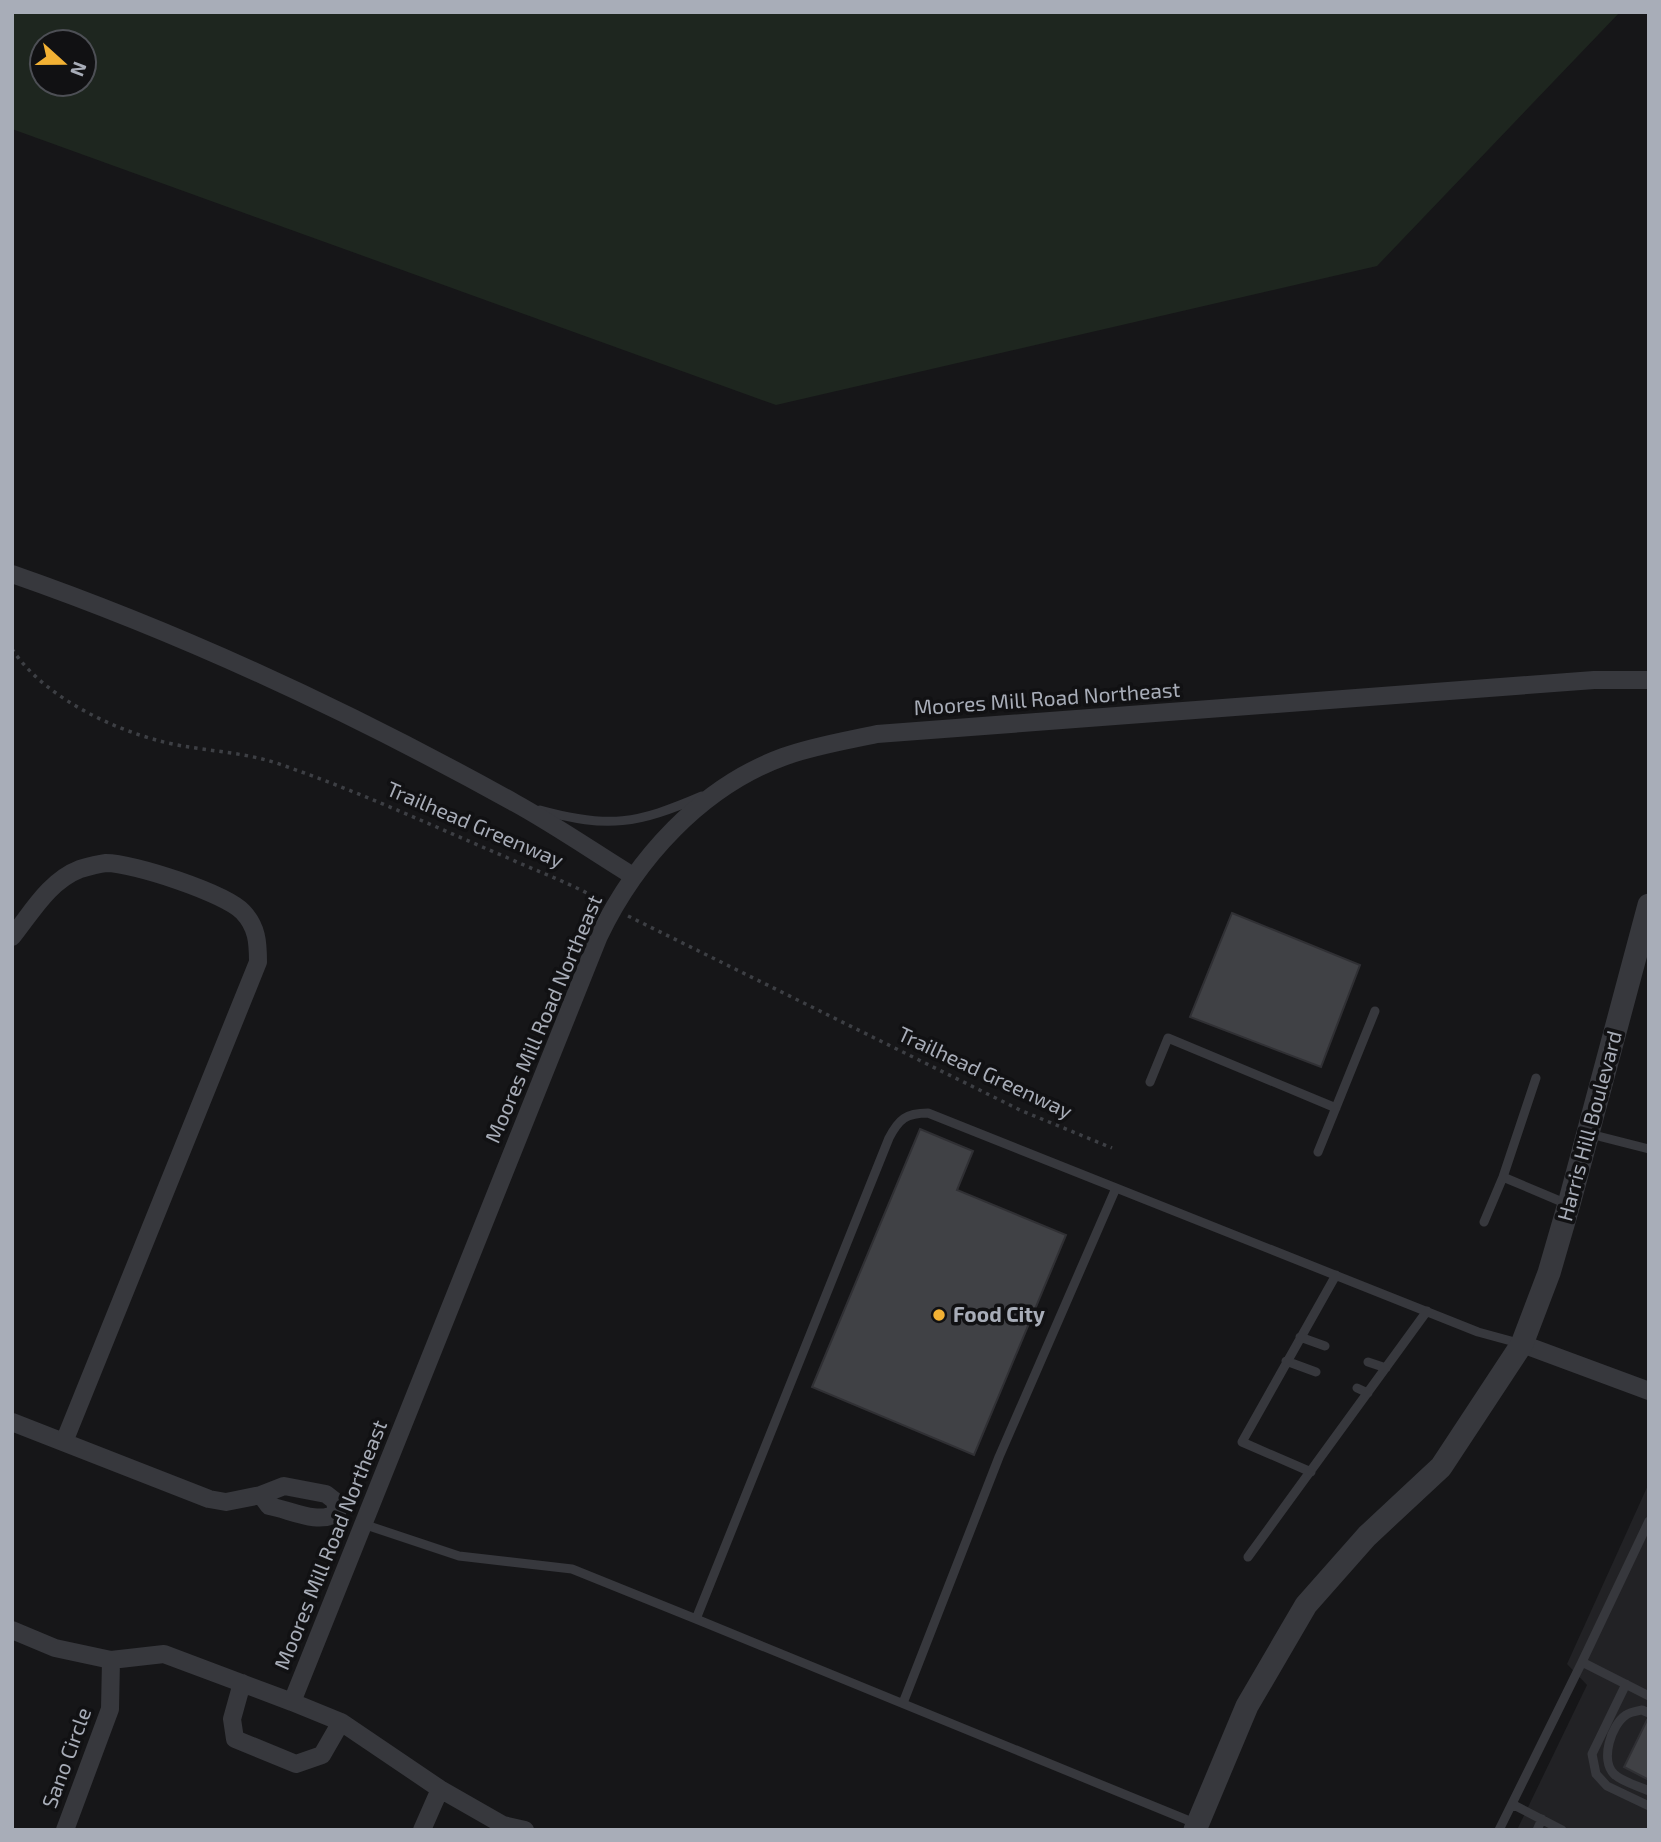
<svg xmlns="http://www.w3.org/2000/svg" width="1661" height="1842" font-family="'Exo 2',sans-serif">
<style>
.built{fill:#222225}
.green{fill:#1e261f;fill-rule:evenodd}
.building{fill:#404145;stroke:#303034;stroke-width:2}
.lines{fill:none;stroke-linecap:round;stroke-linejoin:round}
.path{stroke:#3d3f44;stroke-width:3.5;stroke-dasharray:3.5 5;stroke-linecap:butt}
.service{stroke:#37383d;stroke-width:9}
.minor{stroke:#37383d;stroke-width:18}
.tertiary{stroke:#37383d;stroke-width:23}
.poi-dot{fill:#f2b134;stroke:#111113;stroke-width:2.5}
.labels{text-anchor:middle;stroke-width:7;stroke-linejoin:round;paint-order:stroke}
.street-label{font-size:21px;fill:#a8adb8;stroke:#111113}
.poi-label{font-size:21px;font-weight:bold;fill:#a8adb8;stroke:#111113;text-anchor:start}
</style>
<rect width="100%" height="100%" fill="#161618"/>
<path class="built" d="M1649,1483V1830H1517L1587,1685L1567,1664Z"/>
<path class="green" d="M12,12H1620L1377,266L776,405L12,129ZM42,42H84V84H42Z"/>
<path class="building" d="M1232,913L1360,965L1321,1067L1190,1017Z
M920,1129L973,1151L957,1190L1066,1235L974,1455L812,1387Z
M1647,1720H1649V1780L1624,1767Z"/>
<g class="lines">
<path class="path" d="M12,649C46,701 128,738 189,747C220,752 252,754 282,765C360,792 433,826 508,858C539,872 570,883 600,900
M628,916L1020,1110L1112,1148"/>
<path class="service" d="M540,810C609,829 637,824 702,796
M1150,1082L1168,1038L1336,1108
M1590,1134L1649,1149
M1318,1152L1375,1011
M1503,1177L1567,1204
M1484,1222L1503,1177L1536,1078
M1300,1337L1325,1346
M1286,1361L1316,1372
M1368,1362L1386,1368
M1357,1388L1368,1393
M1311,1472L1242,1442L1336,1275
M1649,1521L1582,1662L1649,1696
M363,1524L459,1556L572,1569L696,1619L889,1138C899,1119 906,1113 928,1113L1478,1332L1522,1344
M1248,1557L1427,1311
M696,1619L1197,1824
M1626,1684L1592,1754L1596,1774L1607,1786L1649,1806
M903,1703L999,1457L1116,1188
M1649,1713L1642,1710C1637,1711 1630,1712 1626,1715C1611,1725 1600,1760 1614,1774C1622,1782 1639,1786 1649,1791
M1512,1804L1562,1830
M1499,1830L1582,1662
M1537,1830L1542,1819"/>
<path class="minor" d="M12,574C187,635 353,713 515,803C555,825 594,852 633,876
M12,937C32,912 49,881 80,869C87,867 99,864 106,863C133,863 225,893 243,912C257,927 258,942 258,962L64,1442
M1522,1344L1649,1391
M12,1422L209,1499L226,1502L261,1495
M284,1486L326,1494L335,1501L337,1513C318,1525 291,1510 269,1506L261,1495Z
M12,1630L55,1648L111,1660L164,1654L292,1702L341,1722L440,1789L503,1825L525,1830
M242,1683L232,1719L235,1739L296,1764L322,1755L341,1722
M292,1702L599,936C636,859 701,787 783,757C813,746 845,741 877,734L1594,680H1649
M65,1830L110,1709L111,1660
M422,1830L440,1789"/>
<path class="tertiary" d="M1195,1830L1247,1706L1306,1605L1367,1536L1441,1467L1522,1344L1549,1273L1569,1204L1649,905"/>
</g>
<circle class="poi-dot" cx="939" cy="1315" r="7"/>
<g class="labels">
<g class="street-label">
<text transform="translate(1047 699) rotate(-4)" y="7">Moores Mill Road Northeast</text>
<text transform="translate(475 825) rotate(23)" y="7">Trailhead Greenway</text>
<text transform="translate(544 1019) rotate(-67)" y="7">Moores Mill Road Northeast</text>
<text transform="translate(985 1073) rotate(25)" y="7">Trailhead Greenway</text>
<text transform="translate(1590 1126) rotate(-75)" y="7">Harris Hill Boulevard</text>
<text transform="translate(331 1545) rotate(-68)" y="7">Moores Mill Road Northeast</text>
<text transform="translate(67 1758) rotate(-70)" y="7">Sano Circle</text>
</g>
<g class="poi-label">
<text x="953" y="1322">Food City</text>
</g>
</g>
<rect width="1661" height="1842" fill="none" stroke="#a8adb8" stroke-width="28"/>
<g transform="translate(63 63) rotate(111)"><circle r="33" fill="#111113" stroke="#4d4f55" stroke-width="2"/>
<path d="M0-5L12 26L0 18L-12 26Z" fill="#f2b134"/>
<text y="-10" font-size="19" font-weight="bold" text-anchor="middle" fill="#a8adb8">N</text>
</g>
</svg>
